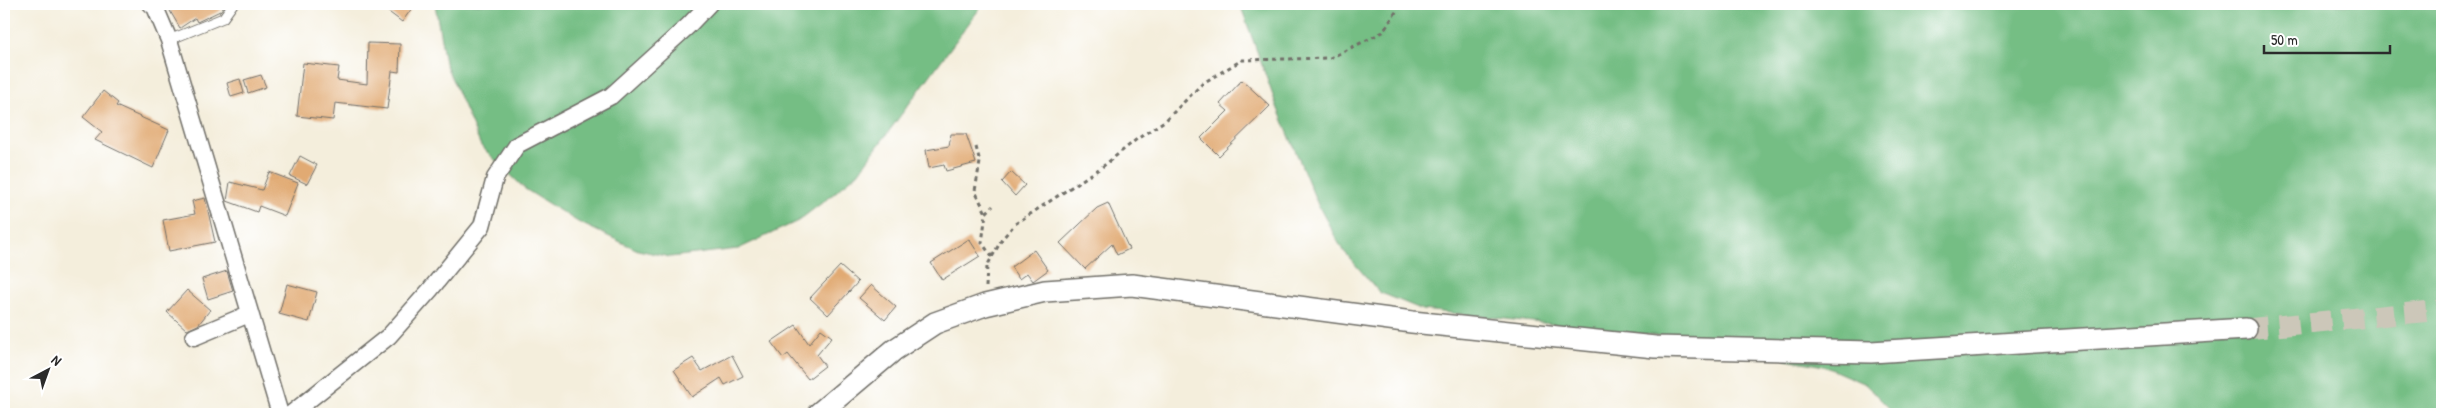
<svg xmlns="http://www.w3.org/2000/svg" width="2446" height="418" font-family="'Patrick Hand',sans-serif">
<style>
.forest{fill:#74be84;stroke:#507458}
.building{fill:#e1aa73}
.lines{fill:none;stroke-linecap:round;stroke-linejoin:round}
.tertiary-tunnel{stroke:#ccc7b9;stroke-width:21;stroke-dasharray:21 11;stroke-linecap:butt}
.service-casing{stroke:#716f69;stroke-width:11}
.minor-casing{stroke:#716f69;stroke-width:19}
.tertiary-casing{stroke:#716f69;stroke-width:24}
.path{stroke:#716f69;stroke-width:3;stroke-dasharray:4 4;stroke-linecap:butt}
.service{stroke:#fff;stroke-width:9}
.minor{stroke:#fff;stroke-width:16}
.tertiary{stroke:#fff;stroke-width:21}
</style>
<rect width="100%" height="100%" fill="#fff"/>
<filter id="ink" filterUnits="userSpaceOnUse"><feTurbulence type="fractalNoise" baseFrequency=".02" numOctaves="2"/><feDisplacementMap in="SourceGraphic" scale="10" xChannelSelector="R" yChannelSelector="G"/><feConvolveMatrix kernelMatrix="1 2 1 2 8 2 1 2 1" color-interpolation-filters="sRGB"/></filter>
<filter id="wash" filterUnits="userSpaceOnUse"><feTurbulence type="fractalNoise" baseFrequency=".0096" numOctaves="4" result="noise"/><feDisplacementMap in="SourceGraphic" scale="20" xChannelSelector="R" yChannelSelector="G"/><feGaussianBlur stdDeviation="1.12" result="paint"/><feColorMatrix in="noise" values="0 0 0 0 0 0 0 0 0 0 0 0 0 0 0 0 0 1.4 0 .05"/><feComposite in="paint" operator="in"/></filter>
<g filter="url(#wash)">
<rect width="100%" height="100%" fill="#f4eedc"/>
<path class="forest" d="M435,4H983L858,173L831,196L798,221L738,249L670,257L638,250L578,222L525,189L481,146L445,63Z
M1240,4H2442V414H1895L1865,384L1824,366L1670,337L1423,310L1379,292L1342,249L1318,205L1276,104Z"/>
<g id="blocks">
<path class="building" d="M182,4H226L220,11L197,22L195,18L180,28L170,11Z
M378,4H415L402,22Z
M368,43L400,44L399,72L392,71L387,109L335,103L333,120L297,116L303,63L339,67L337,80L367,84Z
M261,75L266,87L248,93L244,80Z
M240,79L244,93L231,97L227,83Z
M1242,80L1270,106L1219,156L1201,138L1228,111L1220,104Z
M103,91L118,103L116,106L169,130L153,168L95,140L102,132L83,117Z
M951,134H966L976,163L946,171L944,165L929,168L926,150L949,146Z
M300,156L317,165L307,184L290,176Z
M269,172L298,183L285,216L259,206L257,212L227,201L230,182L262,190Z
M1011,172L1025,185L1015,196L1002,182Z
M205,198L215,242L169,251L163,220L195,214L192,201Z
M1108,203L1129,249L1117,255L1112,244L1085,269L1060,243L1097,208Z
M969,239L980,256L942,280L931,263Z
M1034,250L1048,270L1033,281L1027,273L1019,279L1011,267Z
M840,266L858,282L828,315L810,298Z
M227,271L233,291L208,299L202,279Z
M287,284L317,292L309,322L279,314Z
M871,285L896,307L885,320L859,298Z
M187,290L210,310L198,325L187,330L167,312Z
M796,325L809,344L821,329L832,337L817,355L825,366L808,379L788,354L783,358L771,342Z
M732,355L743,376L725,385L721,378L692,397L674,370L693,358L702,371Z"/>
</g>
</g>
<g filter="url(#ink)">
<use href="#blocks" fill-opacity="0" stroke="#716f69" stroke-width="1"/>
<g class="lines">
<path class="tertiary-tunnel" d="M2246,329L2442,310"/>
<g class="service-casing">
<path id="service" d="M169,40L223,18L233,4"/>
</g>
<g class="minor-casing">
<path id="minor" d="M151,4L155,7L169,40L280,414
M194,337L249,314
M291,414L389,336L430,290L482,226L495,178L517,145L611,96L688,26L709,4"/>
</g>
<g class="tertiary-casing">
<path id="tertiary" d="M818,414L894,350L935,323L985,305L1045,291L1132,285L1412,322L1655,347L1871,352L2246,329"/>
</g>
<path class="path" d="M976,147L980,162L975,191L986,213
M992,257L982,243L986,213L993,206
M986,287L987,266L1002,239L1015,224L1102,167L1137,139L1166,120L1203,83L1242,60L1330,58L1383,32L1401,4"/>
<use href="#service" class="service"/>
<use href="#minor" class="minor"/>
<use href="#tertiary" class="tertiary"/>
</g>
</g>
<rect width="2446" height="418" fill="none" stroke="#fff" stroke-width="20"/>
<g transform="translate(48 370) rotate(41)" stroke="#ffffff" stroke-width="4" paint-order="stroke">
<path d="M0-4L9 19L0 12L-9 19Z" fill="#2b2b2b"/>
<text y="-8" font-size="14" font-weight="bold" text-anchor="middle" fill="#2b2b2b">N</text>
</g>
<path d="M2264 45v8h126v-8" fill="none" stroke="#2b2b2b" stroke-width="2.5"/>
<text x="2271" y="45" font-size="15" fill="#2b2b2b" stroke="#ffffff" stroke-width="4" paint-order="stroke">50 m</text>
</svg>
